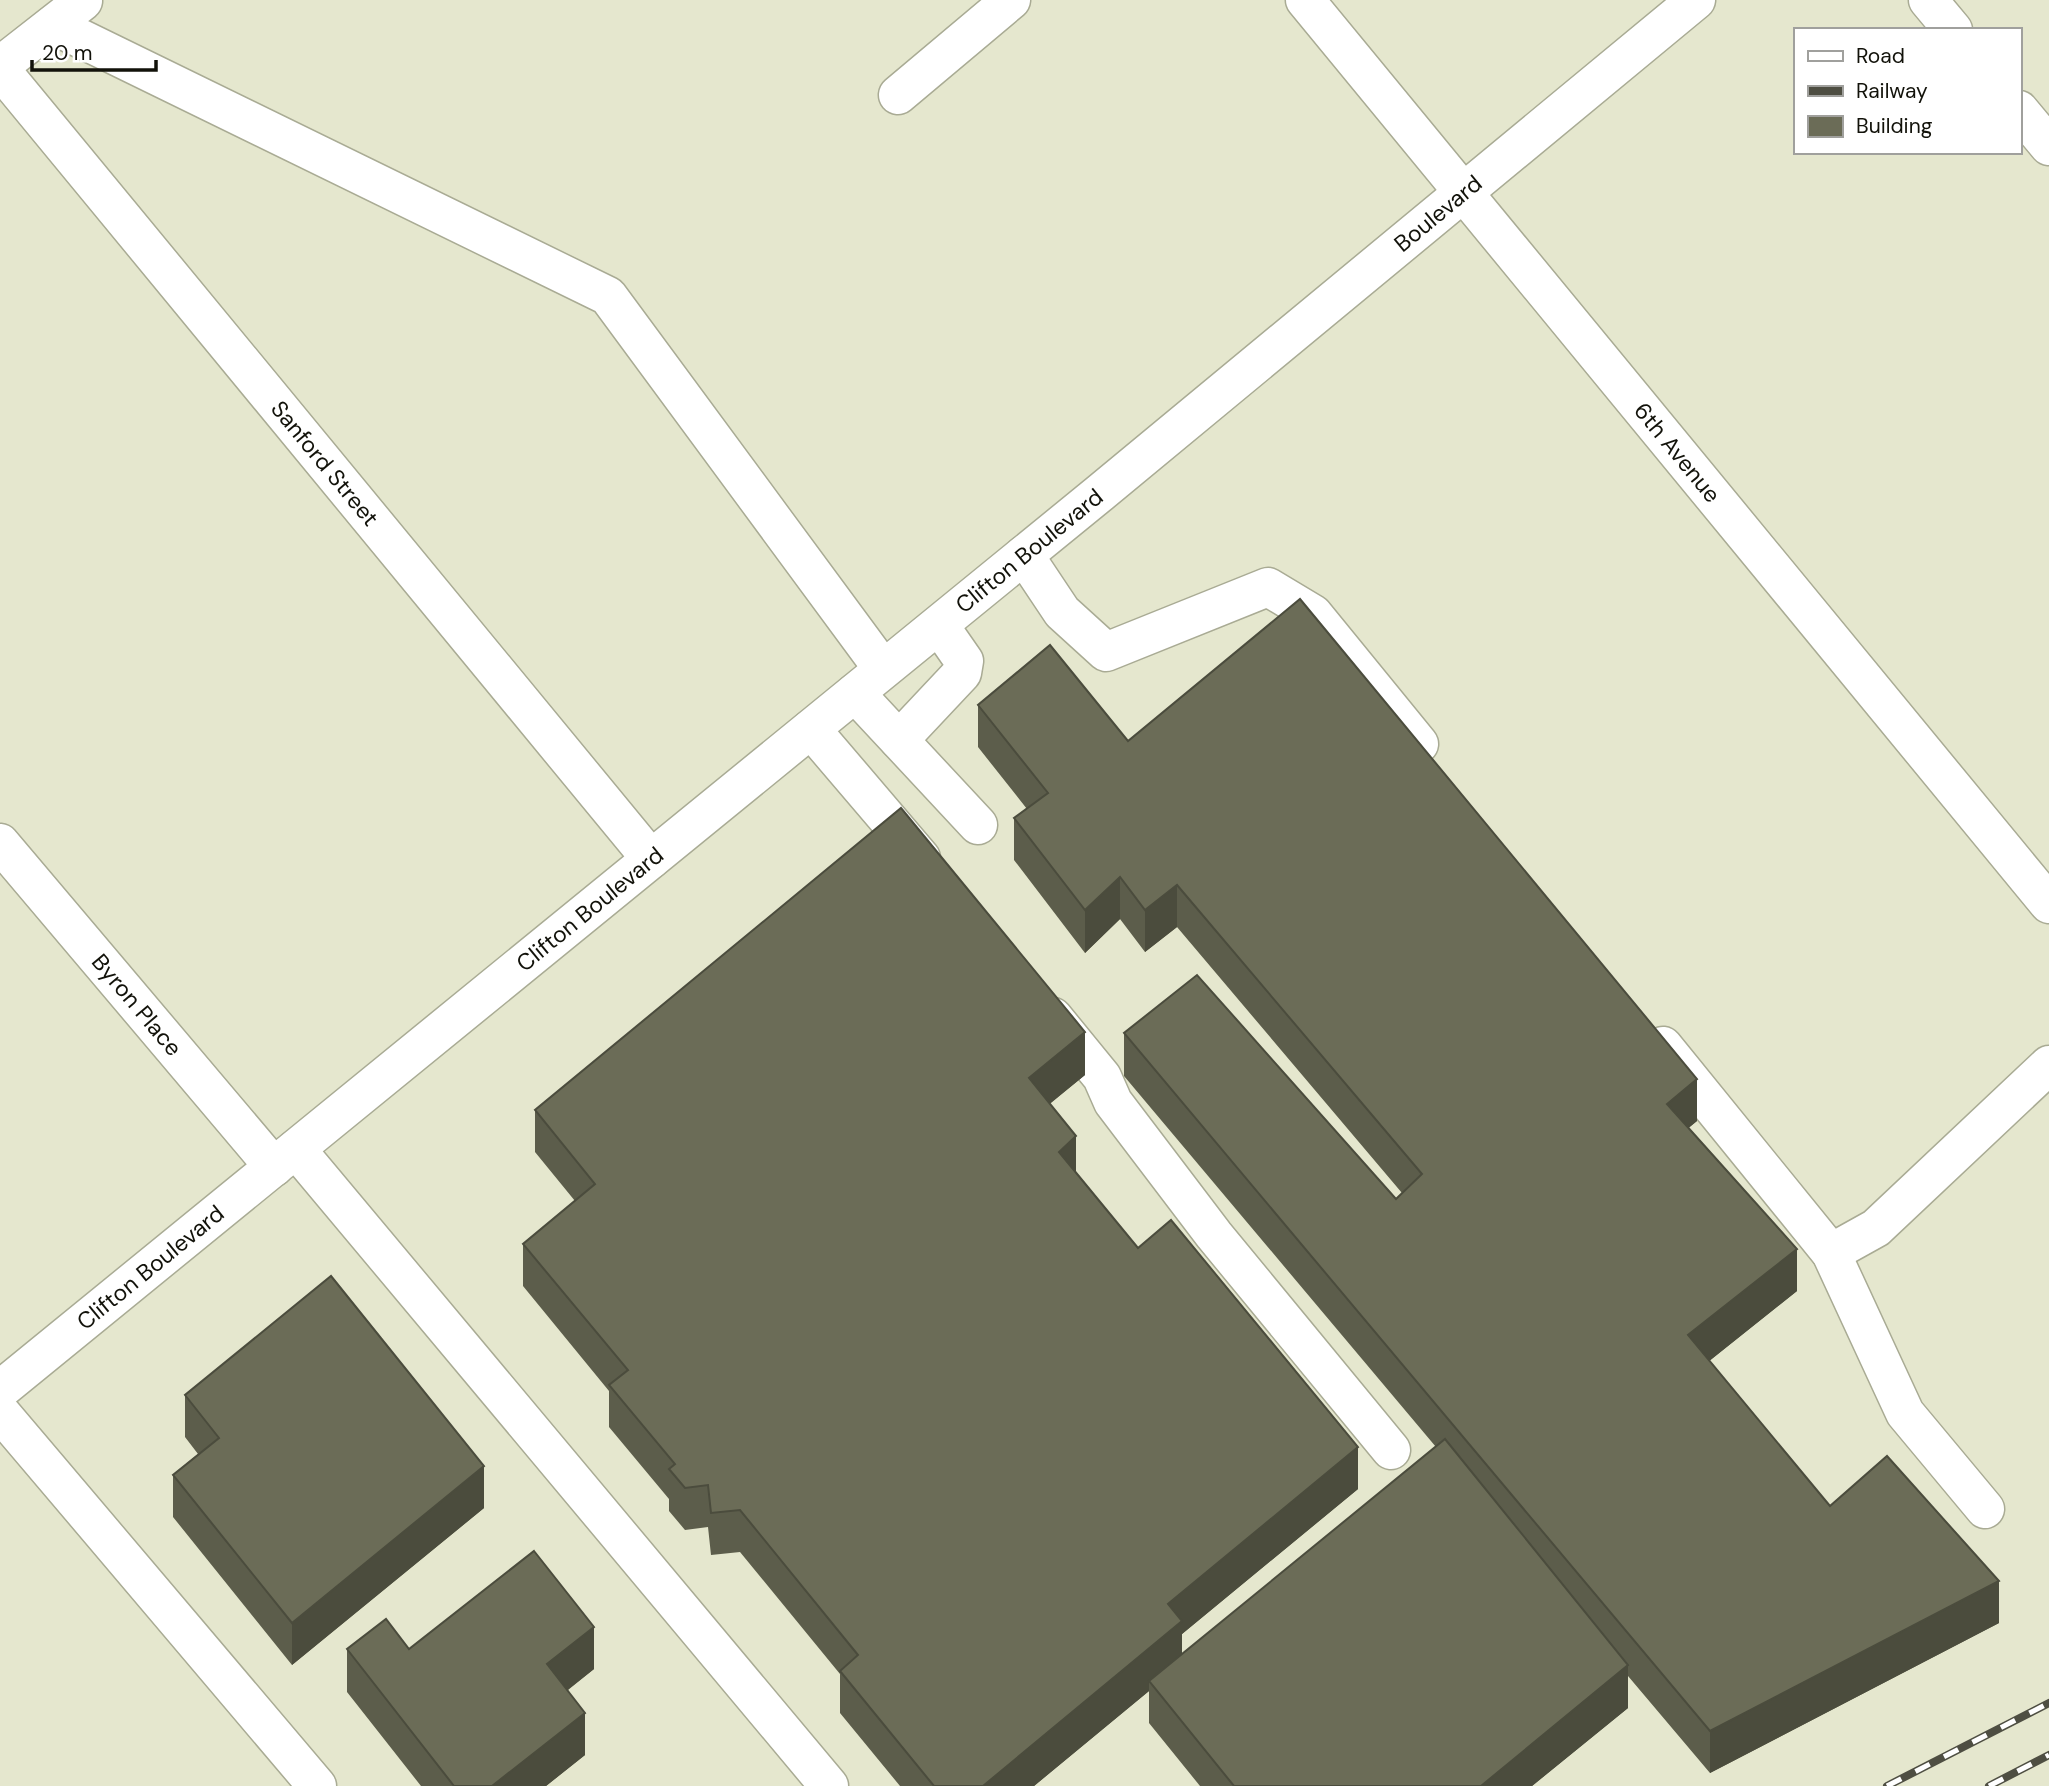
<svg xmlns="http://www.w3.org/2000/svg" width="2049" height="1786" font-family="'DM Sans',sans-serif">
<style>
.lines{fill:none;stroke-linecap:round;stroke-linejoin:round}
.minor-casing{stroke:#a9ab94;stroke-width:41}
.minor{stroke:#fff;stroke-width:38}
.rail-casing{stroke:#4e4e42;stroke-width:8}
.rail{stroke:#fff;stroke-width:5;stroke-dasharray:16;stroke-linecap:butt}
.wall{fill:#5c5d4b}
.shaded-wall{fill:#4b4c3d}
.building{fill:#6b6c57;stroke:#4b4c3d;stroke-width:2}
.labels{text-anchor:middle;stroke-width:7;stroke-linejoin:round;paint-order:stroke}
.street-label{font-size:23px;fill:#12120a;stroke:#fff}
</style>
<rect width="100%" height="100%" fill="#e5e7ce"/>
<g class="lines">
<g class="minor-casing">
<g id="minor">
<path id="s1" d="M1305,0L2049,904"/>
<path d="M1928,0L1953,30"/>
<path d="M53,25L608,296L883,669"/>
<path d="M0,66L83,1"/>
<path id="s2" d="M0,69L651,859"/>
<path d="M898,95L1011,0"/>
<path d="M2019,110L2049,146"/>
<path d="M1024,555L1062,612L1106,652L1268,587L1313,614L1419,744"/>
<path d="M855,693L978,825"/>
<path d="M811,729L921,858"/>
<path d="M899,740L962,673L964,661L939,625"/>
<path id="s3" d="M0,843L274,1167"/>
<path d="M1053,1017L1102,1077L1113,1102L1214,1235L1391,1450"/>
<path d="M1663,1046L1831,1253L1905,1413L1985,1509"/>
<path d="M296,1149L829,1786"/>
<path d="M1831,1253L1876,1228L2049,1065"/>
<path id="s4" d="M0,1390L1100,493L1696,0"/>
<path d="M0,1412L317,1786"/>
</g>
</g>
<use href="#minor" class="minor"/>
<g class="rail-casing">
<path id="rail" d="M1887,1786L2049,1703
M1989,1786L2049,1755"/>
</g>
<use href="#rail" class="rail"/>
</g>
<path class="wall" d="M978,705L1128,741L1697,1121L1688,1128L1797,1291L1709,1361L1830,1506L1999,1623L1710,1773L1628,1676V1708L1532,1786H1200L1149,1723V1691L1034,1786H900L840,1713V1674L740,1552L711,1555L708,1527L685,1530L669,1511V1499L609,1427V1391L523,1286V1244L575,1201L535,1152V1110L1085,1075L1049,1104L1076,1173L1138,1248L1358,1489L1182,1634V1654L1436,1447L1124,1076V1033L1396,1199L1402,1193L1177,927L1145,952L1120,919L1085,953L1014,860V818L1027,809L978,747Z
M185,1395L484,1508L292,1665L173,1517V1475L198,1454L185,1437Z
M347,1649H409L594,1669L568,1690L585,1755L546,1786H421L347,1692Z"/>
<path class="shaded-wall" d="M1120,877V919L1085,953V910Z
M1177,885V927L1145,952V910Z
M1085,1032V1075L1029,1121V1078Z
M1697,1079V1121L1667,1146V1104Z
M1076,1136V1179L1059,1152Z
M1797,1249V1291L1688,1378V1335Z
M1358,1447V1489L1182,1634V1664L1149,1681V1691L1034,1786H983L1168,1604Z
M484,1466V1508L292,1665V1623Z
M1999,1581V1623L1710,1773V1731Z
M594,1627V1669L547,1706V1664Z
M1628,1665V1708L1532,1786H1481Z
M585,1713V1755L546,1786H492Z"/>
<path class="building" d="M1300,599L1697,1079L1667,1104L1797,1249L1688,1335L1830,1506L1887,1456L1999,1581L1710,1731L1124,1033L1197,975L1396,1199L1422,1174L1177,885L1145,910L1120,877L1085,910L1014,818L1048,793L978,705L1050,645L1128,741Z
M901,808L1085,1032L1029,1078L1076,1136L1059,1152L1138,1248L1171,1220L1358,1447L1168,1604L1182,1621L983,1786H934L840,1671L858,1655L740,1510L711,1513L708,1485L685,1488L669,1469L675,1464L609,1385L628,1370L523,1244L595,1184L535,1110Z
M331,1276L484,1466L292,1623L173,1475L219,1438L185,1395Z
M1445,1439L1628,1665L1481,1786H1234L1149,1681Z
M534,1551L594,1627L547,1664L585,1713L492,1786H454L347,1649L386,1619L409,1649Z"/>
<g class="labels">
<g class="street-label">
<text dy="8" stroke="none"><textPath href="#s4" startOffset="1858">Boulevard</textPath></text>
<text dy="8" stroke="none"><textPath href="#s1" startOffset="586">6th Avenue</textPath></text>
<text dy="8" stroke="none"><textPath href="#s2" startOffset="511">Sanford Street</textPath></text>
<text dy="8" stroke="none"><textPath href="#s4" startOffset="1328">Clifton Boulevard</textPath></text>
<text dy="8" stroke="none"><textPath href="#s4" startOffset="761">Clifton Boulevard</textPath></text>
<text dy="8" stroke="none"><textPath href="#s3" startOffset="212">Byron Place</textPath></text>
<text dy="8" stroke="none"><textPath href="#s4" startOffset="194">Clifton Boulevard</textPath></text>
</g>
</g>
<rect x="1794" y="28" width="228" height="126" fill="#ffffff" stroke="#a0a09d" stroke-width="2"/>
<rect x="1808" y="51" width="35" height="10" fill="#ffffff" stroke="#a0a09d" stroke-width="2"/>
<text x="1856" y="63" font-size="21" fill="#12120a">Road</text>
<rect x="1808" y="86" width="35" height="10" fill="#4e4e42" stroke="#a0a09d" stroke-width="2"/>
<text x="1856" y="98" font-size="21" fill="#12120a">Railway</text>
<rect x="1808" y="116" width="35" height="21" fill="#6b6c57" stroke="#a0a09d" stroke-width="2"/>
<text x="1856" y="133" font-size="21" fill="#12120a">Building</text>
<path d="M32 60v10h124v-10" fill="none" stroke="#12120a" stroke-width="3.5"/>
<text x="42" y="60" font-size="21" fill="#12120a" stroke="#ffffff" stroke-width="5" paint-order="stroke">20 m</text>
</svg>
